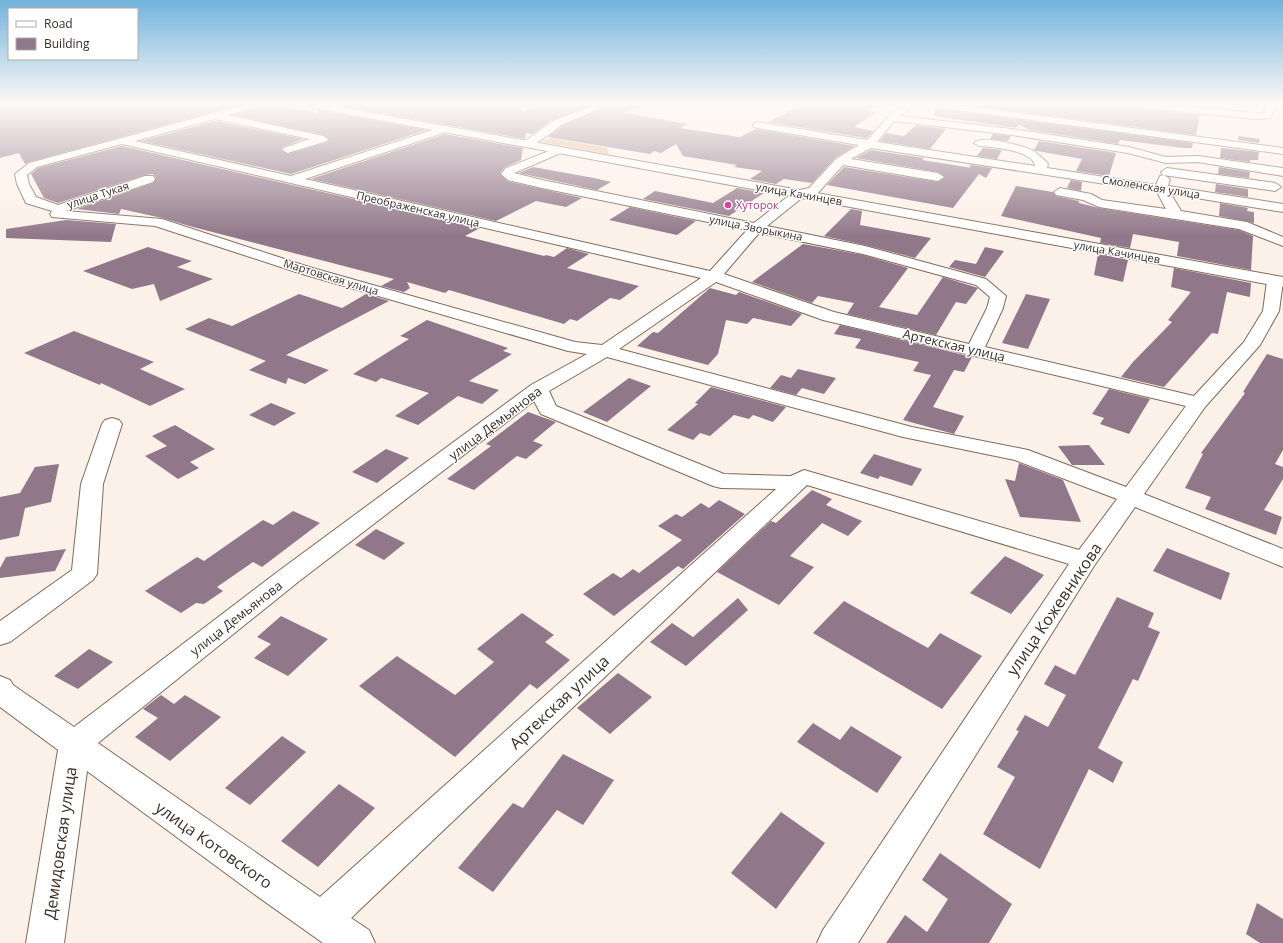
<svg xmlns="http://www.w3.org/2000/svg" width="1283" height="943" font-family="'Open Sans',sans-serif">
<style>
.green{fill:#e3b999}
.building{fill:#907789}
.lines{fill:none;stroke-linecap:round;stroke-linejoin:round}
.street-casing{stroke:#816a58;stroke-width:2}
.secondary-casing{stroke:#816a58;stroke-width:2}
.street{fill:#fff;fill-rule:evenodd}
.secondary{fill:#fff;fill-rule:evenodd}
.hotel-dot{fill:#d1479c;stroke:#fff;stroke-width:1.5}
.labels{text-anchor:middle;stroke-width:3;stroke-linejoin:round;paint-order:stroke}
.far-street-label{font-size:11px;fill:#392f27;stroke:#fff}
.far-hotel-label{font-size:11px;fill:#b23c85;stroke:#fff;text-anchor:start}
.street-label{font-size:13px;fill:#392f27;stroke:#fff}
.near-street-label{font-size:16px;fill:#392f27;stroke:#fff}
</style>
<rect width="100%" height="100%" fill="#fcf1e9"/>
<path class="green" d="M551,138L607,148L609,154L541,142Z"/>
<path class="building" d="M0,105H239L29,162L25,164L19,153L0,158Z
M260,105H281V106L318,113V110L427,130L291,174L141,141L215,121L304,139L283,147L281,150L287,154L328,142L329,139L323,135L233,115L257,108Z
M335,105H521L522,112L540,105H592L552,120L532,134L526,133L525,139Z
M609,105H644L625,113L688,124L680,128L740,137L756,129L855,146L835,158L812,183L784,179L776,184L750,179L762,171L734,167L737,165L683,156L676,144L661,153L654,151L650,154L548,137L562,126Z
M802,105H877L868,111L876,112L854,127L874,131L866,138L768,122Z
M969,105H1125L1139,106L1145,109L1200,115L1196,135Z
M935,106L941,109L1193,143L1192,148H1183L1120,140L1118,144L1030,130L1018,124L1016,128L934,116Z
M916,125L946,129L930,149L880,141L886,133L904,136Z
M445,134L523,148L521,160L505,167L500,173L507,181L582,198L566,207L536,201L496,221L311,179Z
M993,134L1011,136L1008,141L990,139Z
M1238,136L1260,139L1259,143L1238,140Z
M1039,141L1116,153L1109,176L1076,171L1082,159L1037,151L1034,150Z
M122,146L480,228L465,236L544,256L546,255L554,257L567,248L589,254L567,268L639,286L620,300L610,298L577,321L570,319L564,324L449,290L445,293L407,282L410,288L404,292L381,286L394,279L193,227L162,218L121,209L119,214L77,209L153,183L156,178L153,174L145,175L58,203L44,198L31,174L38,168Z
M983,148L993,149L1002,150L997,159L977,156Z
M1221,148L1259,152L1258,160H1250V162L1220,158Z
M871,150L924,158L922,160L972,168L969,167L971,165L992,168L986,178L979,174L953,208L827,185L844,167L938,182L945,177L938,172L856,158Z
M533,167L594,178L611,182L597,190L519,173Z
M1219,167L1250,172L1249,178L1218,174Z
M1071,180L1082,182L1081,191L1067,188Z
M1216,184L1248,189V197L1215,192Z
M1016,186L1053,192L1056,196L1079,201V203L1099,208L1239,230L1253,236L1251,270L1177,256L1179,242L1133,234L1130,248L1100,243L1101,238L1001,216Z
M737,188L764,193L729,216L643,199L655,191L713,203Z
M1220,203L1248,208L1247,211L1254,212V223L1219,216Z
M630,207L696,221L677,235L609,220Z
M851,209L862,211L860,225L931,238L915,258L865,245L824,236Z
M66,220L116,224L111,242L6,238V229Z
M803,244L863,255L908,268L879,307L917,315L943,277L978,288L966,304L956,302L936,335L847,314L854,303L818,296L812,303L752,282Z
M148,247L192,261L177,267L213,279L160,301L154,284L132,289L83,271Z
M985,247L1004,251L985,277L949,267L955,260L976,264Z
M1098,254L1128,260L1123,282L1094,275Z
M1174,268L1251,283L1250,297L1227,292L1218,334L1212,333L1164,387L1121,377L1133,362L1172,322L1168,320L1191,292L1171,287Z
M710,288L736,295L739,292L802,314L791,326L753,318L747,324L726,320L718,354L708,365L637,346L653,332L658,333Z
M299,294L342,308L366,294L389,301L286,355L329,370L305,384L288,378L286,384L249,370L266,361L185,329L209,318L232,326Z
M1026,294L1050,299L1028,349L1002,343Z
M427,320L508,348L503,351L512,354L469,381L499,390L482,404L458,396L418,425L395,416L429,393L381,378L376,382L353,374L409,339L400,336Z
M840,325L972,357L964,372L954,370L933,407L964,416L954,434L903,420L931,375L913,371L919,362L855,348L861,339L834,334Z
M74,331L154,362L140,369L185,389L150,406L101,383L100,385L24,353Z
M1267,354L1283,359V450L1275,464L1283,467V479L1264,510L1282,517L1276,535L1205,509L1211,497L1185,488L1203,454L1201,453L1245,393L1243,392Z
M798,369L836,378L824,394L802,388L796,395L770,388L781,375L791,378Z
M629,378L651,386L607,422L583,412Z
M711,387L760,400L786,407L773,422L753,415L749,419L734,415L710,436L700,433L693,440L667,430L698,404L695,403Z
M1109,389L1150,399L1129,434L1100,424L1104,418L1092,414Z
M271,403L296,413L274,426L249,415Z
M528,412L556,422L533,441L543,445L526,459L517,456L474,490L447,479L491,446L486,444Z
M175,425L215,449L190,462L199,468L178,479L145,456L167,446L152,436Z
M1089,445L1105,465H1072L1058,446Z
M386,449L409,458L377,483L352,472Z
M874,454L922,469L912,486L880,476L878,479L860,473Z
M1019,463L1063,480L1081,522L1020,517L1005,479L1015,481Z
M59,464L51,502L25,508L19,536L0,540V497L20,493L35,467Z
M812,490L832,499L826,505L862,521L848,536L822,523L790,556L814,567L779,605L717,572L771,521L776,523Z
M719,500L745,514L683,569L678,566L614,616L583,594L613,573L621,578L633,569L639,573L682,540L658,526L676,514L682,517L701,503L709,508Z
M293,511L320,523L262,567L253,562L217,587L223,591L204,604L196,603L181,613L145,591L197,557L204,561L263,520L273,525Z
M376,529L405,543L384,560L355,545Z
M1167,548L1230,573L1221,600L1153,571Z
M66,549L55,571L0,578V568L6,557Z
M1005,556L1044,575L1011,614L970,593Z
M1117,597L1154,613L1148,627L1160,632L1138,681L1133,679L1098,748L1123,762L1113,783L1089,769L1040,869L983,834L1015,777L997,767L1019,731L1016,730L1025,715L1048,727L1066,695L1044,684L1055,665L1075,675Z
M738,598L748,610L686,666L650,642L672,623L693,637Z
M844,601L928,648L940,633L982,656L942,709L813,633Z
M522,613L554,635L545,642L570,660L537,689L530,684L455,757L359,686L397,656L455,695L494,662L477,649Z
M281,616L328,639L288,676L254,658L271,644L257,637Z
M89,649L113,662L78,689L54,676Z
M618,673L652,697L610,734L577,708Z
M161,695L174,704L185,695L221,717L170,761L135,737L158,718L143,709Z
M813,723L840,740L851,726L902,757L877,793L797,742Z
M282,736L306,752L250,805L225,788Z
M563,754L614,780L583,825L557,810L493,892L458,868L513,803L523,808Z
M339,784L375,808L318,867L281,841Z
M781,812L825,843L776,909L731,873Z
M940,853L1012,904L989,943H886L905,915L927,932L948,899L922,880Z
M1257,903L1283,919V943H1260L1246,934Z"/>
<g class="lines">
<g class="street-casing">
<path id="street" d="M244,105H259L257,107L227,115L323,136L328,139L327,141L288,153L282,150L284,148L310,139L215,119L135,141L291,176L445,126L449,127L450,129L449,131L305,179L710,271L747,230L542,188L508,180L501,174L506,168L559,147L563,148L565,150L563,152L514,173L542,180L754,223L795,191L809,188L836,159L859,145L758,128L754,127L753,125L754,123L758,122L867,140C881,127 893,103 915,105L900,116L1012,129L1129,147L1166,157L1198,156L1283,168V176L1198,162L1166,163L1128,153L1012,135L894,121L877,142L1035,166C1033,150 992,147 979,146L974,143C981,134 1024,146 1034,151C1039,155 1044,159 1048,164L1047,168L1156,185L1160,176L1164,175L1170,179L1168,186L1283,204V212L1171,194L1181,211L1247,222L1283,237V246L1239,229L1099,207L1083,200L1056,195L1054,192L1060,188L1091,194L1102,200L1166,209L1157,192L871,148L851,159L938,173L944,177L938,181L843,165L817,194L803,197L767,226L865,246L986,279L1006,296L1003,308L985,347L1194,396L1244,342L1263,311L1267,281L1270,278H1280L1283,281L1279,311L1260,345L1205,407L1144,494L1283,549V567L1135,507L1094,566L858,943H817L823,930L1069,564L807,485L351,918L369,930L375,943H323L254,894L87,771L64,943H26L58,750L0,707V676L10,680L13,685L74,727L280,570L531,385L587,354L568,351L299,273L155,226L52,217L50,214L52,211L26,203L17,184L15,174L29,163ZM122,144L701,278L602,345L575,342L309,267L162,219L66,211L153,182L155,179L153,176H145L58,205L36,197L29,184L27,175L37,167ZM759,233L863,254L976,285L990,297L987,308L969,344L834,312L724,274ZM716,282L823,320L1186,406L1126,487L1028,450L912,427L619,349ZM607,357L903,437L1015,460L1117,499L1079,550L804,470L791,476L724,474L556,406L549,391ZM534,401L541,414L713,486L721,488L776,489L320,897L98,743L298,582Z
M595,105H608L561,125C553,132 532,149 522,146L521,144L553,121Z
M936,105H960L1283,148V154L941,108Z
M1140,105H1171L1255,113H1263L1265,108L1264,105H1274L1275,108L1270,118L1255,119L1145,108Z
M1167,168L1275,183L1281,187L1275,191L1163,175L1161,172Z
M112,418L119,420L122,424L103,484L97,574L93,580L10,642L0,645V621L72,570L81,484L102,424L105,420Z"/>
</g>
<g class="secondary-casing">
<path id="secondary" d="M309,105H328L1283,277V287L314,108Z"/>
</g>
<use href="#street" class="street"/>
<use href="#secondary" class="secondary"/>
</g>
<linearGradient id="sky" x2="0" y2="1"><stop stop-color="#71b4dc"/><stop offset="0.44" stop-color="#fef9f5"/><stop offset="1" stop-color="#fef9f5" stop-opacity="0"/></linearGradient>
<rect width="1283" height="237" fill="url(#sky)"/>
<circle class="hotel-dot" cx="728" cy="205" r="4"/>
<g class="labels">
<g class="far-street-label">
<text transform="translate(1151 187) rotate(9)" y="4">Смоленская улица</text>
<text transform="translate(799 194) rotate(10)" y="4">улица Качинцев</text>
<text transform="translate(98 195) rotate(-18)" y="4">улица Тукая</text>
<text transform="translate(418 209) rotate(13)" y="4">Преображенская улица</text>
<text transform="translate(756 228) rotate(11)" y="4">улица Зворыкина</text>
<text transform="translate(1117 252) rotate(10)" y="4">улица Качинцев</text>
<text transform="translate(331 277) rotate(17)" y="4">Мартовская улица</text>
</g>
<g class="far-hotel-label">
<text x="736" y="209">Хуторок</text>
</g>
<g class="street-label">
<text transform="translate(954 345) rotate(13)" y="5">Артекская улица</text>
<text transform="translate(495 423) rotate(-37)" y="5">улица Демьянова</text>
<text transform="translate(236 618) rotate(-38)" y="5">улица Демьянова</text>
</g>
<g class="near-street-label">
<text transform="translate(1054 609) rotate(-56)" y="6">улица Кожевникова</text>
<text transform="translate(559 702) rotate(-43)" y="6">Артекская улица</text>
<text transform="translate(60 843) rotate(-82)" y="6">Демидовская улица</text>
<text transform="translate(214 845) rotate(35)" y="6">улица Котовского</text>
</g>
</g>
<rect x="8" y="8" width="130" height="52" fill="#ffffff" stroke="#b0aca9"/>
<rect x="16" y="21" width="20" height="6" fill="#ffffff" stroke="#b0aca9"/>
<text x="44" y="28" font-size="12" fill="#392f27">Road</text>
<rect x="16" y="38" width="20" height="12" fill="#907789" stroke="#b0aca9"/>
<text x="44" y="48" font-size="12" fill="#392f27">Building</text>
</svg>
